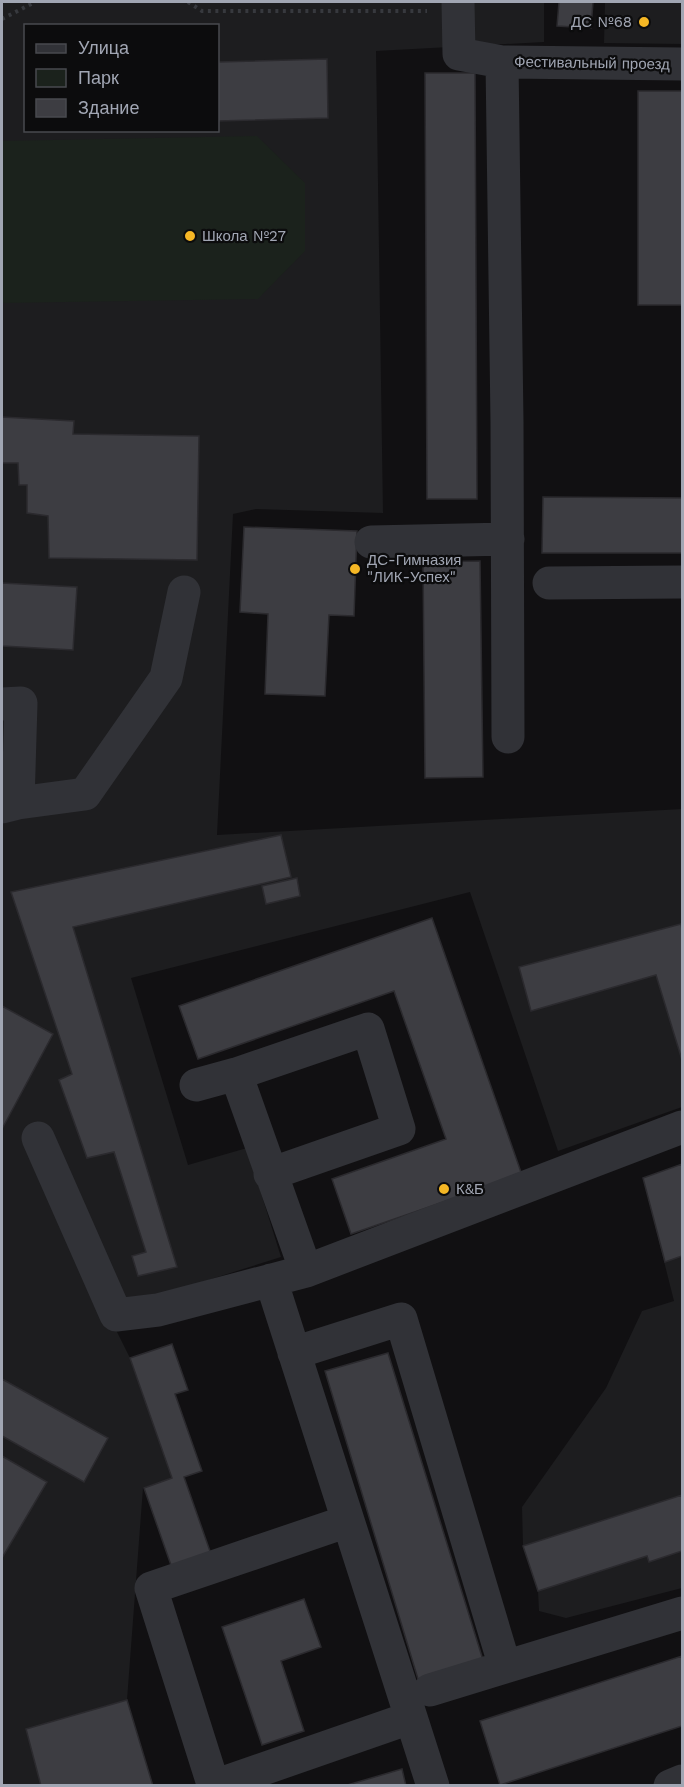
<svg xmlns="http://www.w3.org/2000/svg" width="684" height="1787" font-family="'Work Sans',sans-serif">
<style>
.built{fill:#1d1d1f;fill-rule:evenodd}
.green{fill:#1b221c}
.building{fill:#3d3d42;stroke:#2b2a2e;stroke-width:1.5}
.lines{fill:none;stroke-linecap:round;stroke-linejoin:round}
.path{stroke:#37393e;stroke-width:4;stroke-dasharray:3 4.5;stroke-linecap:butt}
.minor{stroke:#313237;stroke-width:33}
.poi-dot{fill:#f5b725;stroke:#0c0c0d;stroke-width:2}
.labels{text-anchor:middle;stroke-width:4.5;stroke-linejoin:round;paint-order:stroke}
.poi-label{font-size:15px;fill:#a1a6b3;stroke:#0c0c0d;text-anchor:start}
.street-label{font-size:15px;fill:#a1a6b3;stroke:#0c0c0d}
</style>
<rect width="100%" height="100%" fill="#111012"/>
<path class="built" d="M2,2H544V42L376,51L383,513L256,509L233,514L217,835L682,809V1107L558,1151L470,892L131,978L188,1165L247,1148L281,1257L107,1312L130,1358L172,1478L143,1488L127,1700L153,1785L2,1786V32L3,30ZM26,26H218V130H26Z
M605,2H682V44L604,43Z
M682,1164V1588L566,1618L539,1611L538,1591L523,1546L522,1507L606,1388L642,1311L674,1301L643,1178Z"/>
<path class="green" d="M257,136L305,183V251L258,299L2,303V141Z"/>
<path class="building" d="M559,2H593L591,28L557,26Z
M327,59L328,118L218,121V62Z
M425,73H475L477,499H427Z
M638,91H682V305H638Z
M2,417L74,421L73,434L199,436L197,560L49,558L48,516L27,513V485H19L18,463H2Z
M543,497L682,498V553H542Z
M244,527L357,531L354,616L329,615L325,696L265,694L268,614L240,612Z
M480,561L483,777L425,778L423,562Z
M2,583L77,587L73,650L2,646Z
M281,835L291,877L73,927L177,1267L138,1276L132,1256L146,1252L114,1152L87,1158L59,1080L72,1074L11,892Z
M297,878L300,896L266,904L262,886Z
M432,918L522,1175L351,1234L332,1179L446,1139L394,991L198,1059L179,1006Z
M681,924L682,929V1060L656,975L531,1011L519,967Z
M2,1006L53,1034L2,1129Z
M682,1164V1256L665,1262L643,1178Z
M172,1344L188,1390L175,1394L202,1471L184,1477L211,1554L172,1568L144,1488L172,1478L130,1358Z
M388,1353L483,1660L418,1679L325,1371Z
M2,1379L108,1438L84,1482L2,1436Z
M2,1456L47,1482L2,1558Z
M682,1495V1551L649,1562L647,1556L538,1591L523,1546Z
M304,1599L321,1647L281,1661L304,1731L262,1745L222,1627Z
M682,1656V1726L500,1785L480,1721Z
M127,1700L153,1786H41L26,1729Z
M402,1769L406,1786H344Z"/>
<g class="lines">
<path class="path" d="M188,2L202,11H427
M2,19L35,2"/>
<path class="minor" d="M458,2L459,54L502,62L682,64
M502,62L507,422L508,737
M371,542L508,539
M549,583L682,582
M2,704L21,703L18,803
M2,807L18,803L85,794L166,678L184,592
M196,1085L236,1074
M38,1138L116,1315L158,1310L306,1271L682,1127
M270,1174L399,1129L368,1029L236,1074L306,1271
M271,1280L433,1786
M294,1353L401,1319L505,1667L682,1613
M430,1690L505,1667
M213,1784L151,1588L348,1521
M214,1786L407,1719
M670,1786L682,1781"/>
</g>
<g class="poi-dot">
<circle cx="644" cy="22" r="6"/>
<circle cx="190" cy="236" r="6"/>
<circle cx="355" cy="569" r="6"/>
<circle cx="444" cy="1189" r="6"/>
</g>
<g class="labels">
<g class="poi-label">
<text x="632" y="27" text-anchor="end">ДС №68</text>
<text x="202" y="241">Школа №27</text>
<text x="367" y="565">ДС-Гимназия<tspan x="367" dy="17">"ЛИК-Успех"</tspan></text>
<text x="456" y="1194">К&amp;Б</text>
</g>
<g class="street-label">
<text transform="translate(592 63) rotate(1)" y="5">Фестивальный проезд</text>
</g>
</g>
<rect width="684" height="1787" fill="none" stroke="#a1a6b3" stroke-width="6"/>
<rect x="24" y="24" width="195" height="108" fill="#0c0c0d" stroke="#484a4f" stroke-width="1.5"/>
<rect x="36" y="44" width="30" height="9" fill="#313237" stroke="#484a4f" stroke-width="1.5"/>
<text x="78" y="54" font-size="18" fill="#a1a6b3">Улица</text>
<rect x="36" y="69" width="30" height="18" fill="#1b221c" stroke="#484a4f" stroke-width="1.5"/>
<text x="78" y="84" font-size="18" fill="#a1a6b3">Парк</text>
<rect x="36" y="99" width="30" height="18" fill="#3d3d42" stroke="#484a4f" stroke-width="1.5"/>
<text x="78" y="114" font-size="18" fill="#a1a6b3">Здание</text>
</svg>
